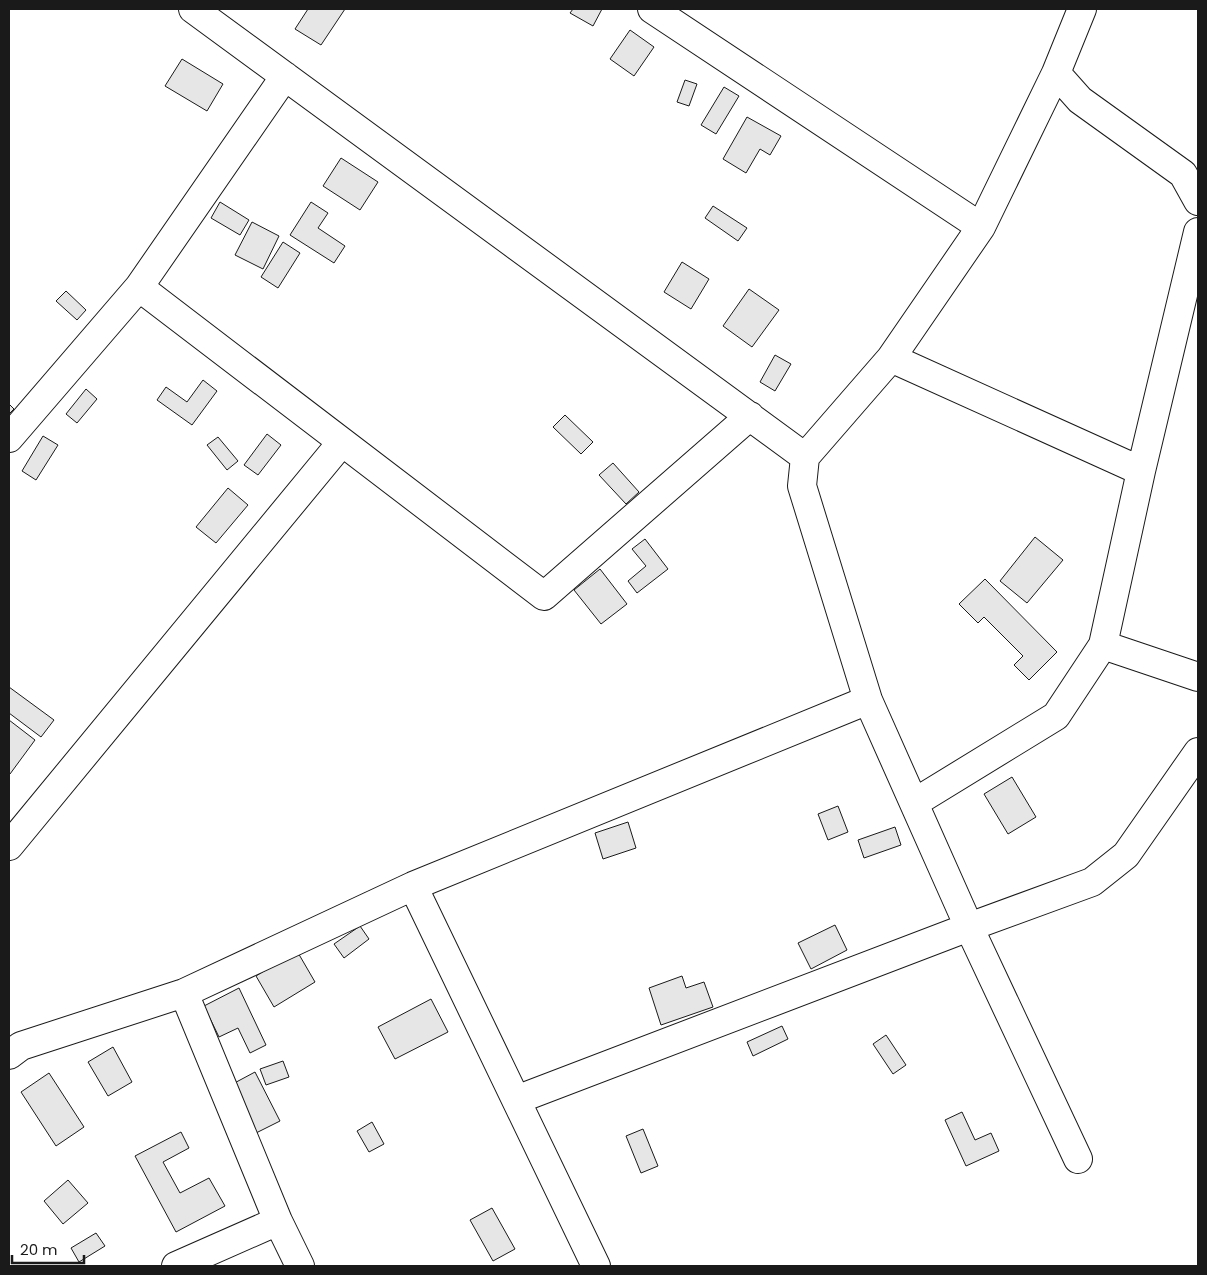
<svg xmlns="http://www.w3.org/2000/svg" width="1207" height="1275" font-family="Poppins,sans-serif">
<style>
.building{fill:#e6e6e6;stroke:#1a1a1a}
.lines{fill:none;stroke-linecap:round;stroke-linejoin:round}
.minor-casing{stroke:#1a1a1a;stroke-width:30}
.minor{stroke:#fff;stroke-width:28}
</style>
<rect width="100%" height="100%" fill="#fff"/>
<path class="building" d="M308,9H345L321,45L295,29Z
M573,9H602L593,26L570,13Z
M630,30L654,47L634,76L610,59Z
M182,59L223,84L207,111L165,86Z
M685,80L697,84L689,106L677,102Z
M724,87L739,96L716,134L701,125Z
M747,117L781,136L770,155L760,149L746,173L723,159Z
M341,158L378,182L360,210L323,186Z
M220,202L249,220L240,235L211,218Z
M311,202L328,213L318,228L345,246L334,263L290,235Z
M713,206L747,228L738,241L705,218Z
M252,222L279,236L263,269L235,255Z
M283,242L300,253L278,288L261,277Z
M682,262L709,279L691,309L664,292Z
M749,289L779,310L752,347L723,326Z
M66,291L86,310L77,320L56,301Z
M775,355L791,364L775,391L760,382Z
M203,380L217,391L192,425L157,400L166,387L187,402Z
M86,389L97,399L77,423L66,414Z
M9,404L14,409L9,414Z
M565,415L593,442L581,454L553,427Z
M267,434L281,445L258,475L244,465Z
M43,436L58,445L36,480L22,471Z
M218,437L238,461L227,470L207,445Z
M613,463L639,492L626,504L599,475Z
M228,488L248,505L216,543L196,527Z
M1035,537L1063,560L1027,603L1000,581Z
M645,539L668,569L637,593L628,581L646,566L632,549Z
M600,569L627,604L601,624L574,590Z
M985,579L1057,652L1029,680L1014,665L1023,656L984,617L978,623L959,604Z
M9,687L54,720L41,737L9,713Z
M9,720L35,740L10,774L9,773Z
M1012,777L1036,817L1008,834L984,794Z
M838,806L848,832L828,840L818,814Z
M628,822L636,848L603,859L595,833Z
M895,827L901,845L864,858L858,840Z
M835,925L847,950L811,969L798,943Z
M360,926L369,939L344,958L334,944Z
M297,951L315,982L274,1007L256,976Z
M682,976L686,988L704,982L713,1007L661,1025L649,988Z
M239,988L266,1045L250,1053L238,1028L219,1037L204,1006Z
M431,999L448,1032L395,1059L378,1027Z
M782,1026L788,1039L753,1056L747,1042Z
M886,1035L906,1065L893,1074L873,1044Z
M113,1047L132,1082L108,1096L88,1062Z
M283,1061L289,1077L266,1085L260,1069Z
M255,1072L280,1121L252,1135L227,1087Z
M49,1073L84,1127L56,1146L21,1092Z
M962,1112L975,1140L991,1133L999,1151L966,1166L945,1120Z
M372,1122L384,1144L369,1152L357,1131Z
M643,1129L658,1166L641,1173L626,1136Z
M181,1132L189,1148L163,1162L180,1193L209,1178L225,1206L176,1232L135,1156Z
M68,1180L88,1203L63,1224L44,1201Z
M492,1208L515,1249L493,1261L470,1220Z
M96,1233L105,1246L79,1262L71,1248Z"/>
<g class="lines">
<g class="minor-casing">
<path id="minor" d="M193,9L805,457
M652,9L981,227L891,358
M1082,9L1056,73L1080,100L1183,174L1198,201
M981,227L1056,73
M139,287L544,596L750,416
M9,438L139,287L285,76
M1141,471L1198,232
M1103,645L1198,677
M914,803L1056,716L1103,645L1141,471L891,358L805,457L802,486L868,700L969,927L1078,1159
M9,846L342,442
M413,886L596,1266
M184,993L278,1221
M9,1055L21,1046L184,993L413,886L868,700
M516,1100L969,927L1092,882L1126,855L1198,752
M176,1266L278,1221L300,1266"/>
</g>
<use href="#minor" class="minor"/>
</g>
<rect width="1207" height="1275" fill="none" stroke="#1a1a1a" stroke-width="20"/>
<path d="M12 1255v8h72v-8" fill="none" stroke="#1a1a1a" stroke-width="2.5"/>
<text x="20" y="1255" font-size="15" fill="#1a1a1a" stroke="#ffffff" stroke-width="4" paint-order="stroke">20 m</text>
</svg>
